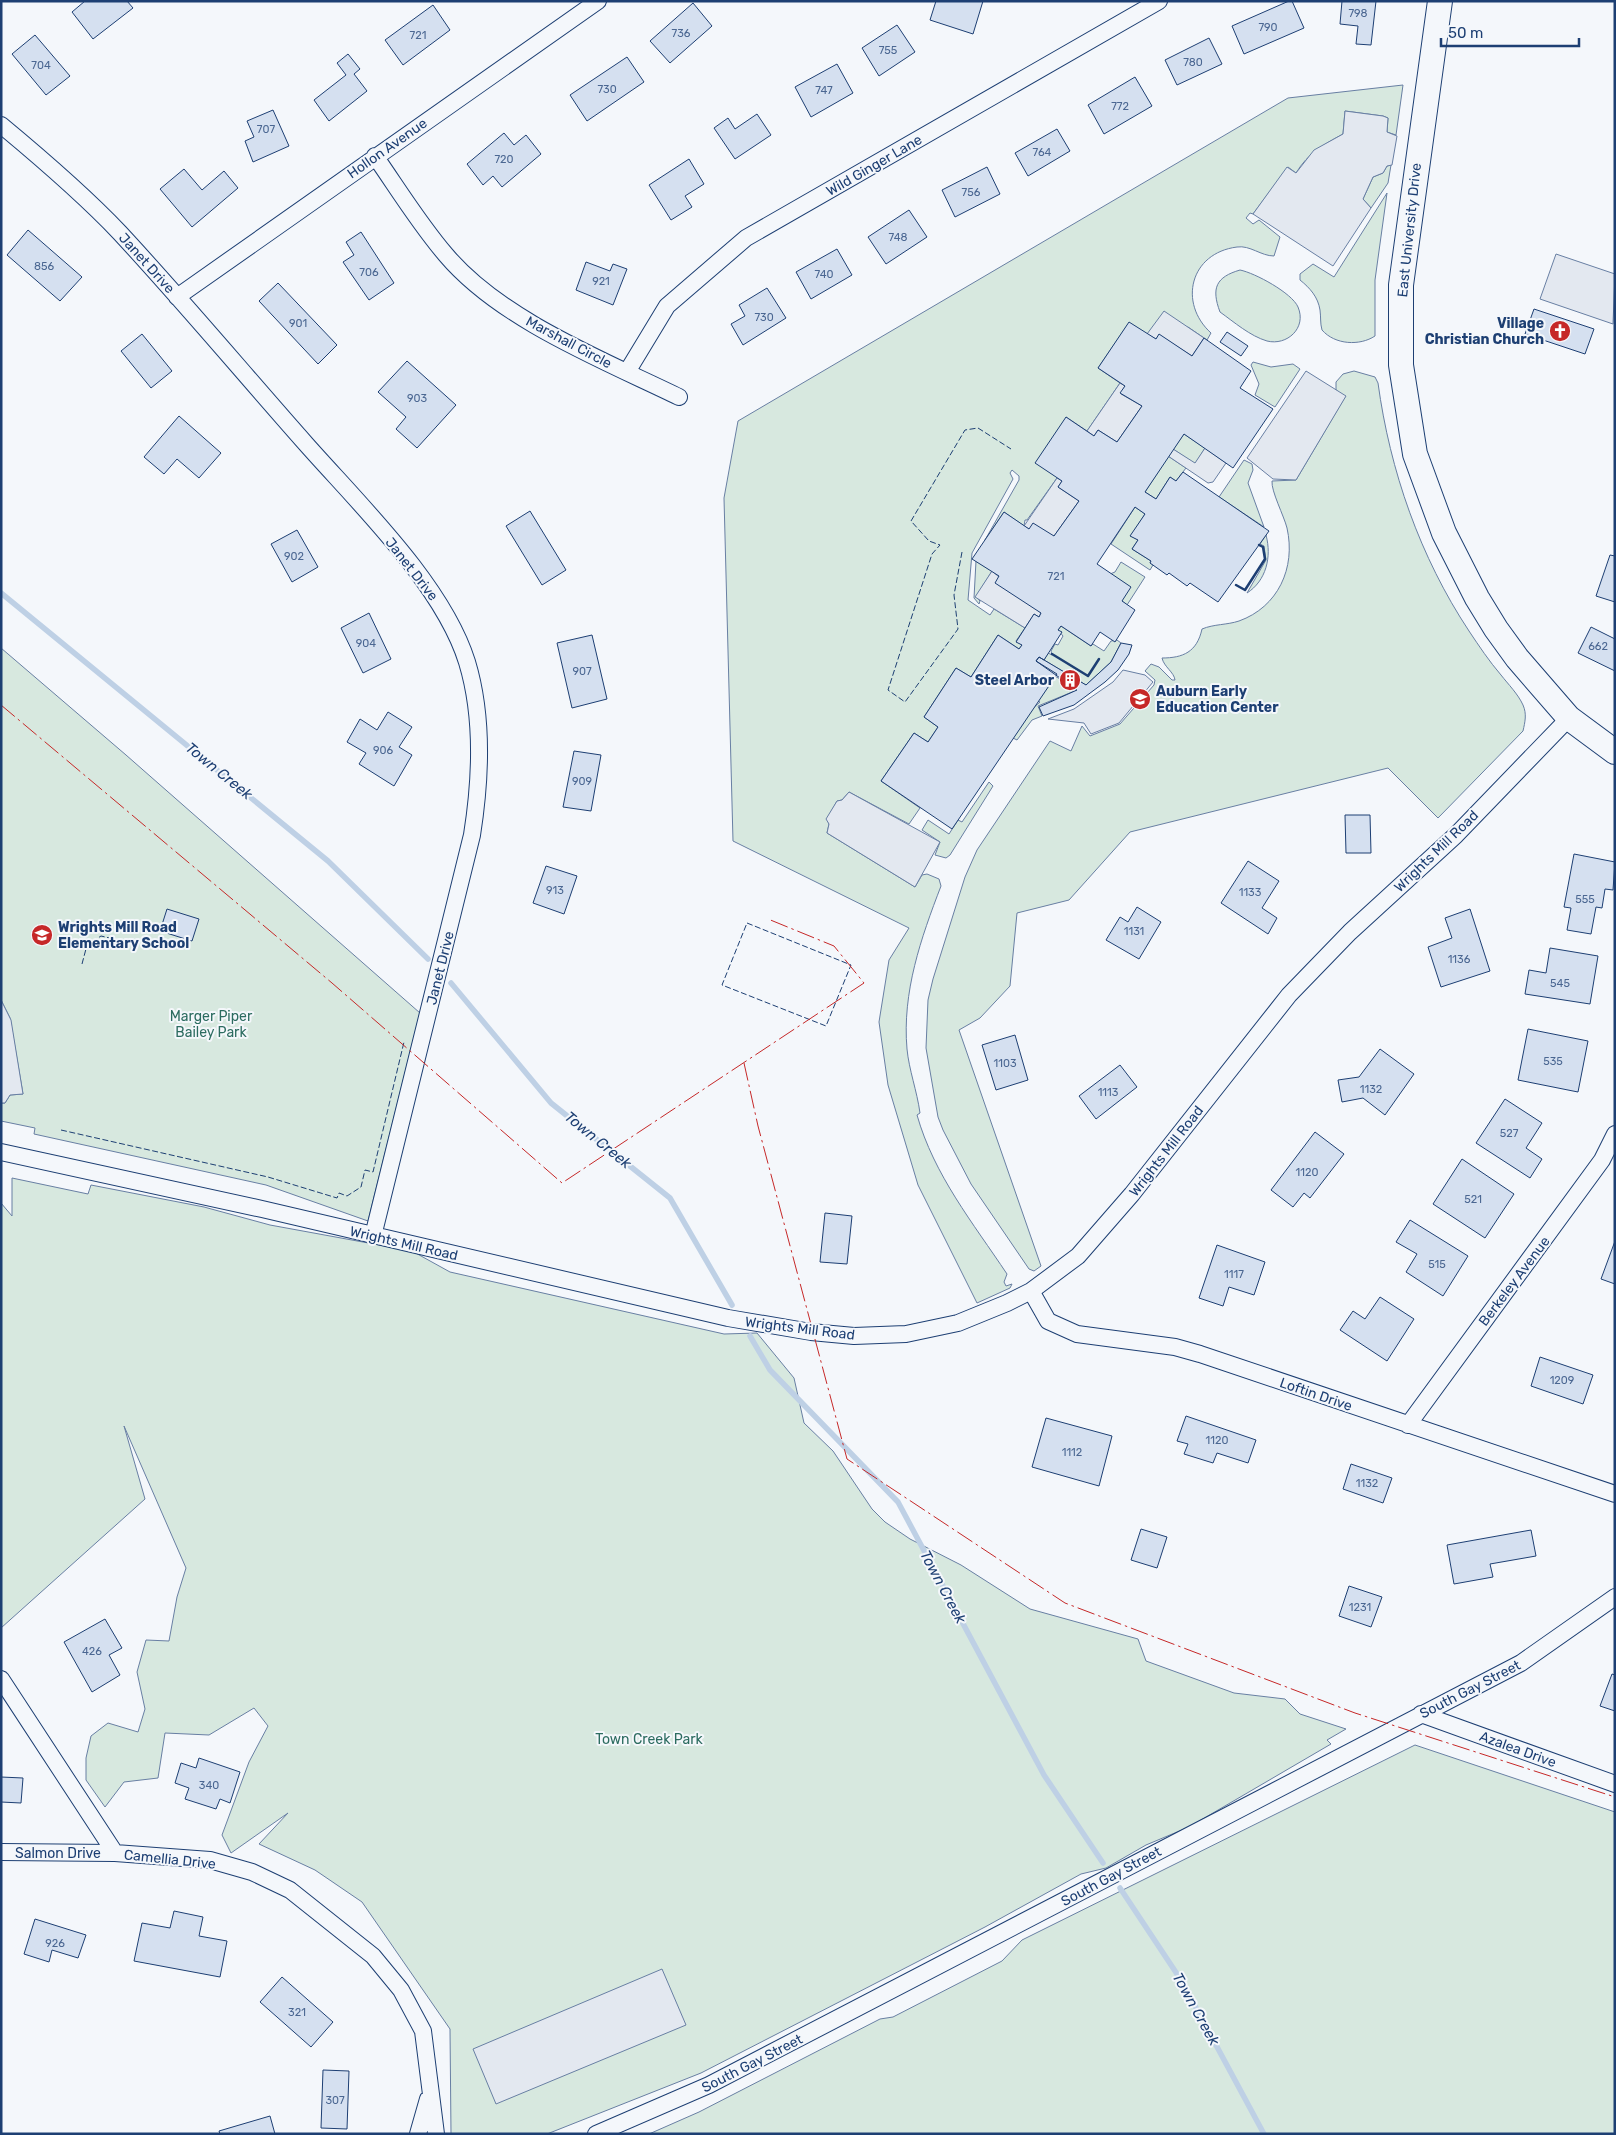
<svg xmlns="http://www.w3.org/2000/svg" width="1616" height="2135" font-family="Rubik,sans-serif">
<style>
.green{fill:#d7e8df;stroke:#687fa3}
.parking{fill:#e3e8f0;stroke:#687fa3}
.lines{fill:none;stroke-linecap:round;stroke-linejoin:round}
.stream{stroke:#bed0e5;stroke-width:5.5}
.building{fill:#d5e0f0;stroke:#1d3f73}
.minor-casing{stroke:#1d3f73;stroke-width:18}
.secondary-casing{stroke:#1d3f73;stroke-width:26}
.minor{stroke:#f4f7fb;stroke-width:16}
.secondary{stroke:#f4f7fb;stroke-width:24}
.fence{stroke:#1d3f73;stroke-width:1;stroke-dasharray:6 2.5;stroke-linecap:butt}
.wall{stroke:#1d3f73;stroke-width:2.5}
.power{stroke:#c62828;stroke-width:1;stroke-dasharray:18 4 2.5 4;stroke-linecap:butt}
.labels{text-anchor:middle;stroke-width:4;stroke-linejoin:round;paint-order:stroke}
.number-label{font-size:11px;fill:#4b6792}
.street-label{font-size:14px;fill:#1d3f73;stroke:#f4f7fb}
.poi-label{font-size:14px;font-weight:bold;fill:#1d3f73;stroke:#f4f7fb;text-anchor:end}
.park-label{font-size:14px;fill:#2c6c60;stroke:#f4f7fb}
.water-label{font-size:15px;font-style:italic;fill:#1d3f73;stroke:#f4f7fb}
</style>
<rect width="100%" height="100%" fill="#f4f7fb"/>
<path class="green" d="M1403,85L1396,135L1387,132L1388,118L1383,116L1345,111L1343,134C1323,145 1308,153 1296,173L1288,167L1253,214L1250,213L1246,218L1253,224L1259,220L1280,237L1274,256C1261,256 1250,245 1237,247C1190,253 1178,303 1211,333L1207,340L1188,327L1152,330L1147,334L1129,323L1098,368L1120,383L1087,431L1066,417L1057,478L1027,520H1025L1024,526L1004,512L985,540L1019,480V476L1012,470L1010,473L1013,479L972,553L968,600L990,615L994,609L1025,628L1016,641L1022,645L1019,649L998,635L971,677L956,668L924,717L938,727L928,742L914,733L881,781L920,808L909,824L849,792L842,800L837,801L827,819L829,824L827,833L915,887L922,875L927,874L939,879L941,886C921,938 902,992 907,1049C909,1070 917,1091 920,1113L917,1115C934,1175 973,1223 1007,1274L1004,1282L1006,1286L1012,1284L1010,1288L977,1303L918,1185L888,1085L879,1022L889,960L909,928L733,841L724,498L738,421L1288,98Z
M1391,165L1388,183L1371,208L1363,199L1373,177L1383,173L1387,166Z
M1387,193L1375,280V336C1360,346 1335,345 1322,330C1320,323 1321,317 1320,310C1318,297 1310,288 1300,280V274L1313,264L1334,277Z
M1240,270C1255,273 1292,293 1298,307C1307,328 1287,346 1267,341C1250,336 1234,322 1220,312C1211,288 1216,277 1240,270Z
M1253,362L1271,367L1293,364L1300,369L1275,407L1255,395L1259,384L1251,365Z
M1354,371L1375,377L1378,383C1390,471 1420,557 1469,631C1479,646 1489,661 1501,675C1508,684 1518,694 1523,705C1527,714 1525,722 1523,731L1438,818L1388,768L1130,832L1069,900L1017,913L1010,986L980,1018L959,1030L1041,1266L1034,1271L1029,1269L971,1184L943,1130L938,1117L926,1048L928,1000L933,979L965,877L977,850L1050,741L1071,751L1082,726L1090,736L1120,724L1154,685L1155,680L1145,671L1151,664L1159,667L1172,680H1175C1174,672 1164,667 1162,658C1183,658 1197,652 1202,629C1214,624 1227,625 1239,621C1278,607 1296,568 1287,528C1284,516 1271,491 1272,481L1296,480L1345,397L1336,390V382L1343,374Z
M1184,434L1205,448L1195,464L1173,449Z
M1168,456L1186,468L1176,481L1170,477L1156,499L1145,492Z
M1244,460L1252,464L1253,470L1248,483L1264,527L1219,497Z
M1135,507L1145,514L1131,536L1138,540L1132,549L1151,561L1150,563L1153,565L1150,570L1111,544Z
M1266,535C1272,557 1266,581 1247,593L1266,560L1264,546L1260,544Z
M976,561L992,571L976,597L980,601L979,604L974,598Z
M1121,562L1145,577L1127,605L1122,601L1110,574L1115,572Z
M1061,626L1091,646L1093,644L1104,651L1111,641L1117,640L1121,643L1111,662L1086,685L1044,660L1048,653L1052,655L1051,651L1055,644L1058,645L1063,636L1058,630Z
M1,648L126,755L420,1013L368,1221L266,1185L34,1134L35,1128L1,1121V1103H5L10,1095L23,1094L10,1018L1,1000Z
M1055,676L1077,690L1038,706L1042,716L1032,720L1017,740L1013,738L1032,709L1040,702L1038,701Z
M989,782L993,786L950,855L946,858L935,855L940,842L922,830L928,820L949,834L958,820L962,822Z
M12,1178L88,1194L91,1185L204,1207L270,1225L412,1251L450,1272L724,1334L757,1333L794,1378L804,1423L833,1451L872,1509L885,1522L910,1539L961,1565L1030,1609L1138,1639L1146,1661L1234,1693L1285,1699L1300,1714L1346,1729L1327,1740L1331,1744L1189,1827L1146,1845L1106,1868L1081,1874L985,1927L701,2073L547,2134H451L450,2029L362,1902L315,1870L259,1844L288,1813L231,1853L222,1835L249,1762L268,1726L254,1708L209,1735L165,1733L158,1778L124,1782L105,1807L86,1780V1758L91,1736L108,1723L138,1732L145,1709L137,1672L146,1640L169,1641L177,1597L186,1568L124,1426L145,1499L1,1628V1203L12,1216Z
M1415,1745L1615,1812V2134H649L699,2112L880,2019L893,2017L1002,1961L1022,1940Z"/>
<path class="parking" d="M1345,111L1383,116L1388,118L1387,132L1397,136L1392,165L1387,166L1383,173L1373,177L1363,199L1371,208L1333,266L1253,214L1287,167L1296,173L1314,150L1343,134Z
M1556,254L1615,274L1613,324L1540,299Z
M1164,311L1204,338L1192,356L1159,335L1156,339L1147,334Z
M1306,371L1346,396L1296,480L1273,479L1247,458Z
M1120,383L1125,386L1121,394L1142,406L1117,442L1098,430L1094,436L1087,431Z
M1205,448L1226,463L1213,482L1208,483L1168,456L1173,449L1195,463Z
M1057,478L1062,481L1058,487L1079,501L1054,536L1029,529L1024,526Z
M992,571L1041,613L1039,617L1034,614L1025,628L975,597Z
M1123,670L1145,675L1153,682L1119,723L1091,734L1084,723L1048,719L1074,709L1113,682Z
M849,792L940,842L915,887L827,833L829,824L826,819L837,801L842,800Z
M1,1000L11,1020L23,1094L10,1095L5,1103H1Z
M662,1969L686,2025L496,2104L473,2049Z"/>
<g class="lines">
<path class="stream" d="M1,593L328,861L428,959
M451,983L551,1103L670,1198L732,1305
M750,1336L770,1370L898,1502L1044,1775L1103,1863
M1120,1888L1181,1980L1264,2134"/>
</g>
<path class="building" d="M85,1H127L133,8L93,39L72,12Z
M936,1H983L973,34L930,20Z
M1289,1H1292L1304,28L1244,54L1232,26Z
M1342,1H1376L1371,45L1356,44L1358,26L1340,24Z
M693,3L712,26L670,63L650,41Z
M433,5L450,30L403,65L385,40Z
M897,25L915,52L879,76L862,48Z
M35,35L70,76L46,95L12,54Z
M1209,38L1222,64L1177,85L1165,60Z
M348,54L360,69L354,74L367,91L329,121L314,100L346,75L337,63Z
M627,57L644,82L587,121L570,95Z
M837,64L853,93L811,117L795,87Z
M1135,77L1152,106L1104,134L1088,105Z
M273,110L289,146L253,162L245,141L254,137L247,121Z
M757,114L771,135L735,159L714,128L728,118L735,129Z
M1057,129L1070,151L1028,176L1015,153Z
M504,133L514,145L526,135L541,154L502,187L493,176L483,185L467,164Z
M689,159L704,184L685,196L692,207L671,220L649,185Z
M987,167L1000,194L955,217L942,190Z
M184,169L202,190L224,171L238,188L192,227L160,189Z
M909,210L927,237L886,264L868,237Z
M28,230L82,277L60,301L7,255Z
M361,232L394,283L369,300L343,262L354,255L346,242Z
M837,249L852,275L811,299L796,272Z
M586,262L610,271L613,264L627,269L613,305L576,290Z
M278,283L337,345L318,364L259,301Z
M767,288L786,318L743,345L731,324L745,316L739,305Z
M1534,309L1594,329L1585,354L1525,334Z
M1129,322L1156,339L1159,334L1192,356L1204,338L1251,371L1240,388L1273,409L1233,468L1184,434L1145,492L1156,499L1170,477L1176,481L1183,472L1269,531L1218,602L1190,583L1187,586L1169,573L1167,575L1150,563L1151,561L1132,549L1138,540L1130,536L1145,514L1135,507L1097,564L1131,587L1122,601L1135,610L1115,642L1100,632L1091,646L1061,626L1058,630L1062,632L1044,660L1039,657L1036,661L1057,674L952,829L881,781L914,733L928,742L938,727L924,717L956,668L971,677L998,635L1019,649L1022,645L1016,642L1034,614L1039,617L1041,613L995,583L999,576L972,559L1004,512L1029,529L1033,523L1054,536L1079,501L1058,487L1062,481L1035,463L1066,417L1094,436L1098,430L1117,442L1142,406L1120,393L1125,386L1098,368Z
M1227,332L1248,346L1241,356L1220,342Z
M142,334L172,371L151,388L121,351Z
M407,361L456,405L417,448L396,429L406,417L378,392Z
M179,416L221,453L199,478L177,459L164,474L144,457Z
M530,511L566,570L542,585L506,526Z
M297,530L318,567L292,582L271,544Z
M1610,555L1615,556V602L1596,596Z
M369,613L391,659L363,673L341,628Z
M1591,627L1615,639V671L1578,653Z
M592,635L607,699L572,708L557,643Z
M1121,643L1132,645L1129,654L1118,670L1105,682L1074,705L1043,716L1039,707L1077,690L1036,661L1039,657L1086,685L1111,662Z
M388,712L412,727L399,747L412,755L394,786L359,764L366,753L347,742L360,719L377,730Z
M574,751L601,755L591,811L563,807Z
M1345,815H1370L1371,853H1346Z
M1574,854L1615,862L1613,890L1605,889L1602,908L1596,907L1591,934L1567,930L1571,908L1564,907Z
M1248,861L1279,881L1262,908L1277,918L1268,934L1221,903Z
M546,866L577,876L564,914L533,903Z
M1137,907L1161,922L1139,959L1106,940L1120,917L1128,922Z
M167,909L199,919L192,941L160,931Z
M1470,909L1490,971L1441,987L1428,947L1452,938L1445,918Z
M1550,948L1598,956L1590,1004L1525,994L1529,970L1546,973Z
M1528,1029L1588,1041L1578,1092L1518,1080Z
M1015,1035L1028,1080L996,1090L982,1045Z
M1380,1049L1414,1074L1385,1115L1363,1098L1342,1102L1338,1080L1359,1077Z
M1120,1065L1137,1087L1096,1119L1079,1096Z
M1505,1099L1542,1123L1526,1148L1542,1159L1530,1178L1476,1143Z
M1315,1132L1344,1154L1310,1198L1304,1193L1293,1207L1271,1190Z
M1462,1159L1514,1194L1485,1238L1433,1204Z
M825,1213L852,1216L847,1264L820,1262Z
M1410,1220L1468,1256L1443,1296L1406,1272L1417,1254L1396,1242Z
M1615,1241V1284L1601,1279Z
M1217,1245L1265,1262L1254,1295L1229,1287L1223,1306L1199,1298Z
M1380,1297L1414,1319L1387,1361L1340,1330L1353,1311L1365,1319Z
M1540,1357L1593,1375L1583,1404L1531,1386Z
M1186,1416L1256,1440L1248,1463L1217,1453L1213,1463L1184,1454L1188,1444L1177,1441Z
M1046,1418L1112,1436L1099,1486L1032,1467Z
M1351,1464L1392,1478L1383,1503L1343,1489Z
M1141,1529L1167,1537L1157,1568L1131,1560Z
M1531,1530L1536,1556L1490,1564L1493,1577L1454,1584L1447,1545Z
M1349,1586L1382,1597L1371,1627L1339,1616Z
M105,1619L122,1648L109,1655L120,1675L92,1692L64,1642Z
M1612,1674L1615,1675V1711L1600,1706Z
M199,1758L240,1772L230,1803L220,1799L216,1809L185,1799L189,1788L175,1783L181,1763L196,1768Z
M1,1777L23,1778L21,1803L1,1802Z
M174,1911L203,1917L199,1936L227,1941L220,1977L134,1961L142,1923L170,1928Z
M35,1919L86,1935L78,1958L52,1950L49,1962L24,1954Z
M282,1977L333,2022L311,2047L260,2002Z
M323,2070L349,2071L347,2129L321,2128Z
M270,2116L275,2134H220L219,2131Z"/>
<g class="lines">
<g class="minor-casing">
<path id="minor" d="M1,125C42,159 83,194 120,233C184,302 244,374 306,444C360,505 443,585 467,662C484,718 481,778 472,835L373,1236
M375,156C398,189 420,225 446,255C501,320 603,360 679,397
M177,297L598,1
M627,372L667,306L746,238L1159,1
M1,1152L262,1209L728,1318L811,1332L854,1336L906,1334L958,1323L1007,1303L1031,1291L1078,1256L1132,1194L1289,995L1350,932L1456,835L1569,718
M1031,1291L1048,1321L1077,1334L1175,1347L1200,1354L1615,1494
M1408,1425L1602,1160L1615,1134
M1,1679L115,1853
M1421,1714L1615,1784
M1,1852L115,1853L210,1860L252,1872L290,1890L373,1956L401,1990L423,2031L436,2134
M418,2134L428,2099
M596,2134L709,2085L1521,1663L1615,1597"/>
</g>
<g class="secondary-casing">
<path id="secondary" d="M1440,1L1401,285V365L1415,454L1444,533L1477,598L1496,629L1517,658L1569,718L1615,752"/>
</g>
<use href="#minor" class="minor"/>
<use href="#secondary" class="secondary"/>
<path class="fence" d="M962,552L954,595L958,629L905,702L888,690L932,554L940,545L929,541L911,521L965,430L978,428L1011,449
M747,923L851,965L826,1026L722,985Z
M82,964L87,945L101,936L118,940
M61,1130L268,1177L337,1198L339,1193L347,1196L361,1187L365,1170L373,1172L404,1042"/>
<path class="wall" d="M1236,585L1245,590L1265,559L1263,547L1259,545
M1052,654L1088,676L1099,659"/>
<path class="power" d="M1,705L332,983L562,1183L864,983L834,946L768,919
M744,1063L758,1126L847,1459L1065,1603L1355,1713L1615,1797"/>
</g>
<defs>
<g id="church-disc" transform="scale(1.125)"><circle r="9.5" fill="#c62828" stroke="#f4f7fb"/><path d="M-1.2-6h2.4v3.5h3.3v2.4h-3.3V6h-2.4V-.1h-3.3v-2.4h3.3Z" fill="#fff"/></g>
<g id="building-disc" transform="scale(1.125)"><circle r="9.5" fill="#c62828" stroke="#f4f7fb"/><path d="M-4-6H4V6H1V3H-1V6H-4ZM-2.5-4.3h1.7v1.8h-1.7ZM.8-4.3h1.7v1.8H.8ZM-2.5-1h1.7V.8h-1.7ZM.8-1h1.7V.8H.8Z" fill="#fff"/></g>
<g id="school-disc" transform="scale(1.125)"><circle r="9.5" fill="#c62828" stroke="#f4f7fb"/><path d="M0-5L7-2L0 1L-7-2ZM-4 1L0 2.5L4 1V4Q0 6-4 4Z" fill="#fff"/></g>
</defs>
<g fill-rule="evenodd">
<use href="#church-disc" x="1560" y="331"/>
<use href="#building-disc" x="1070" y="680"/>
<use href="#school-disc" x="1140" y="699"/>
<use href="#school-disc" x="42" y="935"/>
</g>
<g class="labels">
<g class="number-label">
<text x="1358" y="17">798</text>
<text x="1268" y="31">790</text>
<text x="681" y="37">736</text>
<text x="418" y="39">721</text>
<text x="888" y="54">755</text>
<text x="1193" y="66">780</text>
<text x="41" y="69">704</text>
<text x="607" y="93">730</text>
<text x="824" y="94">747</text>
<text x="1120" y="110">772</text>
<text x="266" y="133">707</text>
<text x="1042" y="156">764</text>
<text x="504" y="163">720</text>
<text x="971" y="196">756</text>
<text x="898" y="241">748</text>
<text x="44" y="270">856</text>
<text x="369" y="276">706</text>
<text x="824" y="278">740</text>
<text x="601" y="285">921</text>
<text x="764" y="321">730</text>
<text x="298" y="327">901</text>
<text x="417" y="402">903</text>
<text x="294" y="560">902</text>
<text x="1056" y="580">721</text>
<text x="366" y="647">904</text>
<text x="1598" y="650">662</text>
<text x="582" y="675">907</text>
<text x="383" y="754">906</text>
<text x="582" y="785">909</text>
<text x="555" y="894">913</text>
<text x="1250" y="896">1133</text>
<text x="1585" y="903">555</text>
<text x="1134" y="935">1131</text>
<text x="1459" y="963">1136</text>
<text x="1560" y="987">545</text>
<text x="1553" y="1065">535</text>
<text x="1005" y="1067">1103</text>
<text x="1371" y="1093">1132</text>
<text x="1108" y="1096">1113</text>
<text x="1509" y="1137">527</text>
<text x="1307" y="1176">1120</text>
<text x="1473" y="1203">521</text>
<text x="1437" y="1268">515</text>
<text x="1234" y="1278">1117</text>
<text x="1562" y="1384">1209</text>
<text x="1217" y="1444">1120</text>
<text x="1072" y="1456">1112</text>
<text x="1367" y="1487">1132</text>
<text x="1360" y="1611">1231</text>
<text x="92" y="1655">426</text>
<text x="209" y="1789">340</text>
<text x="55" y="1947">926</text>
<text x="297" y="2016">321</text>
<text x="335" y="2104">307</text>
</g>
<g class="street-label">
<text transform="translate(387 148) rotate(-35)" y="5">Hollon Avenue</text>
<text transform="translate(874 165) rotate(-30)" y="5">Wild Ginger Lane</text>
<text transform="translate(1409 230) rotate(-84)" y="5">East University Drive</text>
<text transform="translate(147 263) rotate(48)" y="5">Janet Drive</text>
<text transform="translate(569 342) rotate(28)" y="5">Marshall Circle</text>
<text transform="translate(412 569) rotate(52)" y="5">Janet Drive</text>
<text transform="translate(1436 851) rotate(-44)" y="5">Wrights Mill Road</text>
<text transform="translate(440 968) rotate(-76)" y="5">Janet Drive</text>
<text transform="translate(1166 1151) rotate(-52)" y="5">Wrights Mill Road</text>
<text transform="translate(404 1243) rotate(13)" y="5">Wrights Mill Road</text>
<text transform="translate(1514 1281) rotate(-53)" y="5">Berkeley Avenue</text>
<text transform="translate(800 1328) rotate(7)" y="5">Wrights Mill Road</text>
<text transform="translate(1316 1394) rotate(19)" y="5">Loftin Drive</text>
<text transform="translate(1470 1689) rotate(-27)" y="5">South Gay Street</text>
<text transform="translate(1518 1749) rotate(20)" y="5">Azalea Drive</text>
<text x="58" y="1858">Salmon Drive</text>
<text transform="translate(170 1859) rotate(6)" y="5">Camellia Drive</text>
<text transform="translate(1111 1876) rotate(-28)" y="5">South Gay Street</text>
<text transform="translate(752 2063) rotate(-27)" y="5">South Gay Street</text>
</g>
<g class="poi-label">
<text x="1544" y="328">Village<tspan x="1544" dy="16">Christian Church</tspan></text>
<text x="1054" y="685">Steel Arbor</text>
<text x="1156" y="696" text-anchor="start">Auburn Early<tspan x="1156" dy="16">Education Center</tspan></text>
<text x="58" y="932" text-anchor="start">Wrights Mill Road<tspan x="58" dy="16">Elementary School</tspan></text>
</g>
<g class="park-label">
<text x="211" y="1021">Marger Piper<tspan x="211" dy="16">Bailey Park</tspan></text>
<text x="649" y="1744">Town Creek Park</text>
</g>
<g class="water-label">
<text transform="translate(219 771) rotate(39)" y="5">Town Creek</text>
<text transform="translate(598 1140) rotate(39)" y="5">Town Creek</text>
<text transform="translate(943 1587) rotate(62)" y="5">Town Creek</text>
<text transform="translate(1196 2009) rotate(61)" y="5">Town Creek</text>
</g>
</g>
<rect width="1616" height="2135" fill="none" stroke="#1d3f73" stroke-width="5"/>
<path d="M1441 38v8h138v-8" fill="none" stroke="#1d3f73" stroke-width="2.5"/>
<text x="1448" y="38" font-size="15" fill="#1d3f73" stroke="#f4f7fb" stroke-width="4" paint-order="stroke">50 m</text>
</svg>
